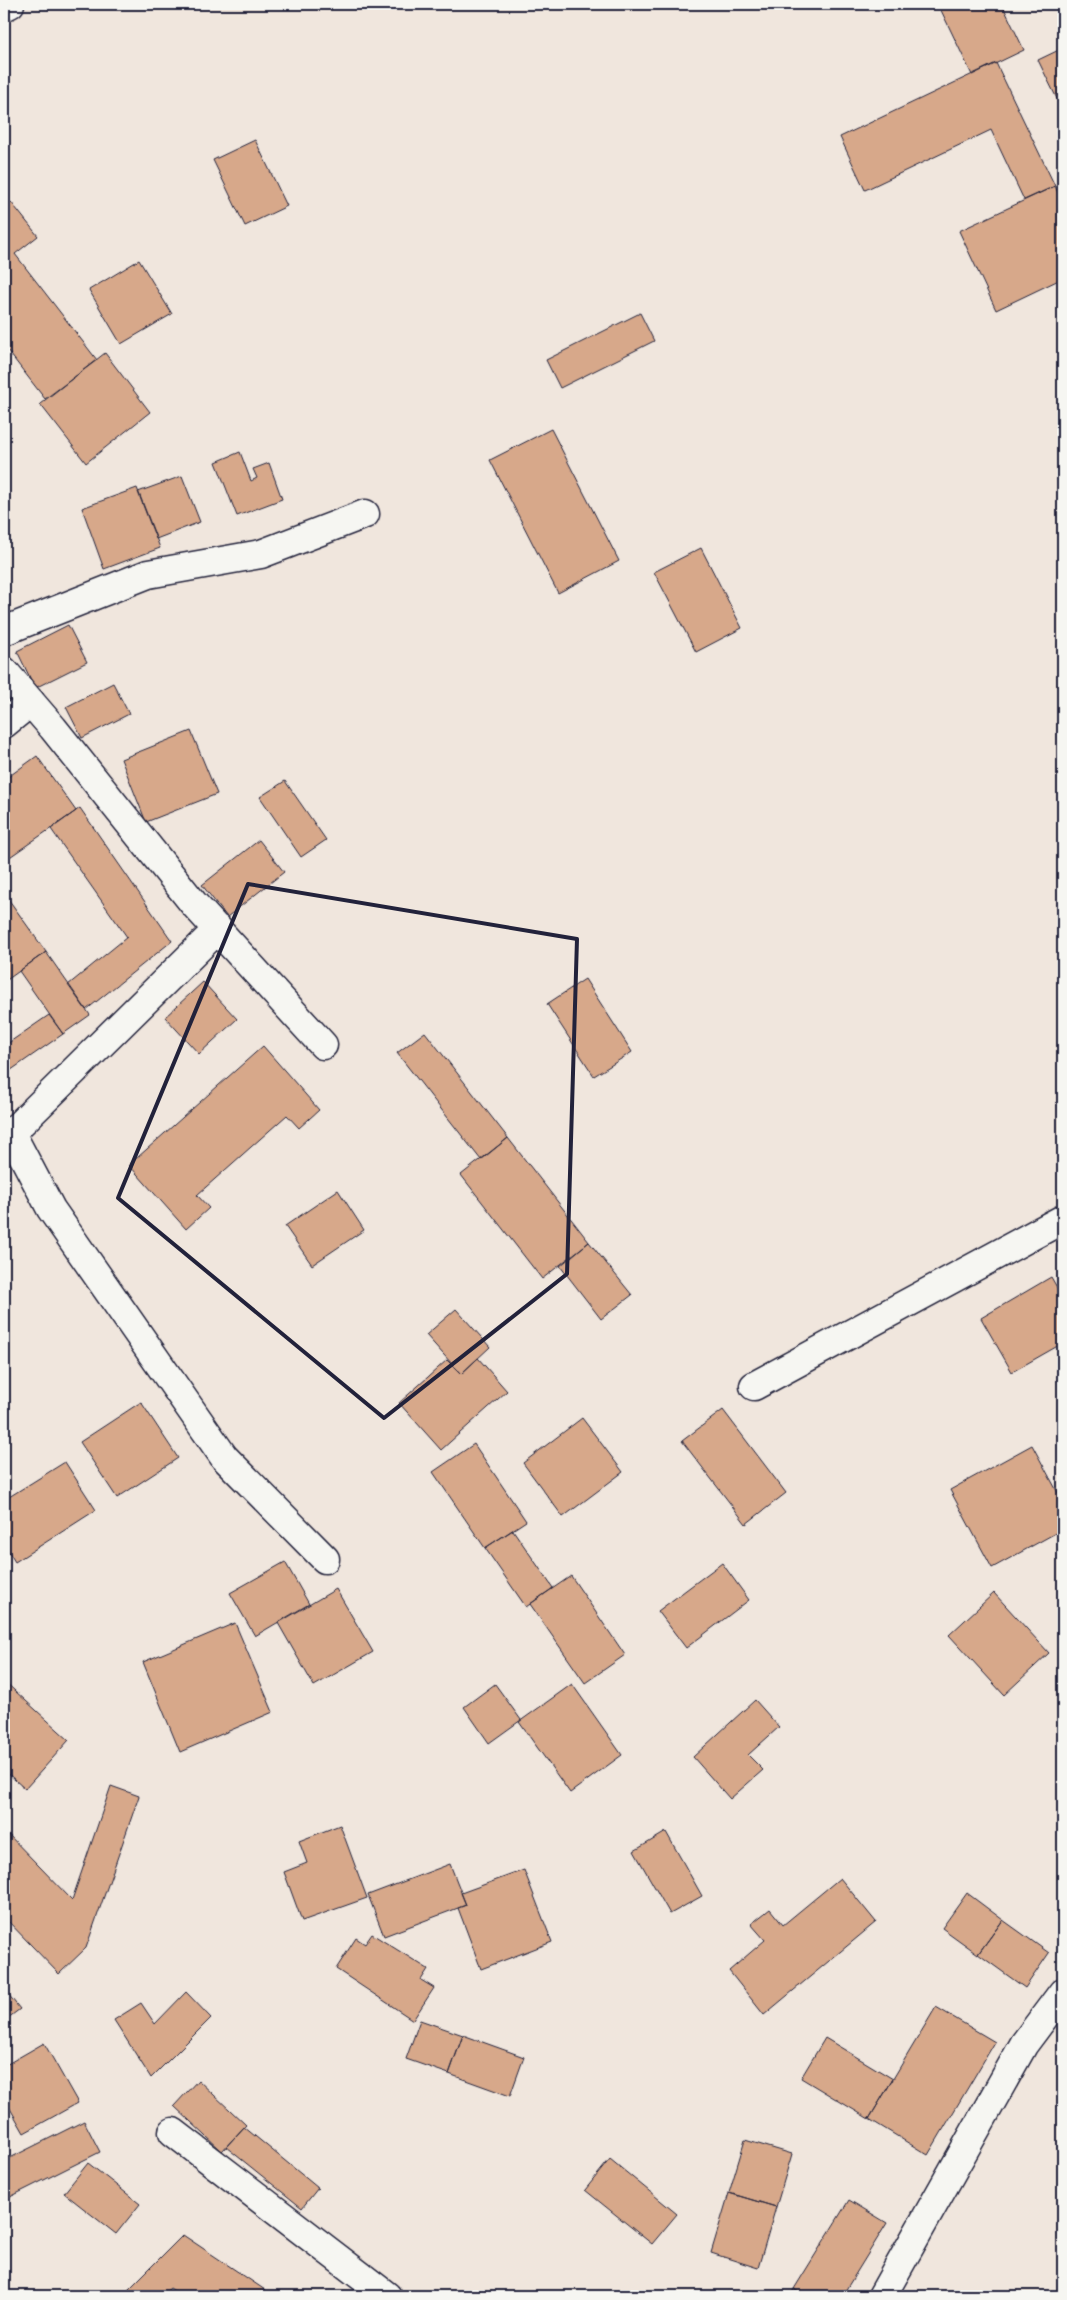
<svg xmlns="http://www.w3.org/2000/svg" width="1067" height="2300" font-family="Pangolin,sans-serif">
<style>
.building{fill:#d7a88a;stroke:#22223b}
.lines{fill:none;stroke-linecap:round;stroke-linejoin:round}
.minor-casing{stroke:#22223b;stroke-width:31}
.primary-casing{stroke:#22223b;stroke-width:31}
.minor{stroke:#f6f6f2;stroke-width:28}
.primary{stroke:#f6f6f2;stroke-width:28}
.marked{fill:none;stroke:#22223b;stroke-width:4;stroke-linejoin:round}
</style>
<rect width="100%" height="100%" fill="#f0e6dd"/>
<filter id="ink" filterUnits="userSpaceOnUse"><feTurbulence type="fractalNoise" baseFrequency=".02" numOctaves="2"/><feDisplacementMap in="SourceGraphic" scale="10" xChannelSelector="R" yChannelSelector="G"/><feConvolveMatrix kernelMatrix="1 2 1 2 8 2 1 2 1" color-interpolation-filters="sRGB"/></filter>
<g filter="url(#ink)">
<path class="building" d="M938,4H1002L1024,50L972,75Z
M1063,48V111L1038,60Z
M996,63L1055,186L1024,200L991,130L865,190L840,137Z
M255,140L287,206L245,226L213,160Z
M1055,186L1063,204V278L996,310L959,231Z
M11,202L38,236L15,254L97,360L45,399L4,346V207Z
M139,260L172,314L121,344L89,290Z
M640,313L654,341L560,388L546,360Z
M105,353L150,412L86,463L40,404Z
M551,429L619,561L558,593L490,460Z
M240,452L251,481L257,478L253,469L269,463L282,499L237,516L216,462Z
M182,476L200,522L156,539L138,492Z
M137,488L160,548L104,569L82,508Z
M701,548L742,628L696,652L654,572Z
M68,625L87,662L35,688L17,651Z
M113,683L129,714L82,738L66,707Z
M191,731L217,794L146,822L121,759Z
M37,756L76,811L4,861V780Z
M285,781L326,840L301,857L260,797Z
M80,808L172,941L86,1010L68,985L127,937L51,829Z
M259,840L284,872L227,917L202,885Z
M4,893L46,952L4,982Z
M46,952L90,1015L63,1034L19,971Z
M585,979L632,1052L594,1076L547,1004Z
M203,982L237,1019L199,1054L165,1017Z
M49,1015L63,1034L4,1075V1046Z
M425,1032L508,1138L481,1160L397,1053Z
M263,1046L319,1110L299,1128L287,1115L197,1195L209,1208L186,1229L129,1165Z
M508,1138L589,1242L542,1279L461,1175Z
M338,1190L364,1230L312,1265L285,1226Z
M589,1242L632,1295L601,1319L560,1266Z
M1051,1277L1063,1298V1343L1012,1372L981,1318Z
M456,1309L490,1347L461,1374L426,1335Z
M478,1358L507,1391L441,1450L399,1403L447,1360L461,1374Z
M141,1402L178,1458L117,1498L80,1442Z
M723,1410L786,1493L746,1524L682,1441Z
M582,1418L623,1472L563,1517L523,1463Z
M474,1444L526,1521L485,1548L433,1472Z
M1032,1445L1063,1502V1529L992,1568L950,1490Z
M65,1462L96,1510L15,1562L4,1544V1489L9,1497Z
M513,1530L553,1588L526,1607L485,1548Z
M285,1562L309,1604L255,1636L230,1593Z
M722,1563L749,1600L686,1648L658,1611Z
M571,1576L625,1655L585,1683L530,1604Z
M336,1589L373,1652L314,1686L278,1623Z
M994,1593L1049,1653L1004,1695L949,1635Z
M235,1623L273,1712L180,1752L143,1662Z
M4,1681L69,1740L25,1789L4,1770Z
M495,1684L521,1720L489,1743L464,1707Z
M572,1684L622,1755L570,1793L519,1722Z
M755,1700L779,1727L748,1755L763,1770L730,1799L693,1757Z
M111,1786L139,1796L86,1948L59,1974L4,1917V1830L72,1900Z
M340,1825L367,1898L302,1921L284,1872L307,1863L299,1841Z
M666,1832L702,1896L670,1914L634,1851Z
M450,1864L466,1905L384,1936L368,1895Z
M524,1870L552,1942L481,1969L458,1908L466,1905L461,1893Z
M840,1878L876,1922L764,2015L729,1971L765,1940L751,1924L770,1909L783,1925Z
M967,1893L1003,1920L978,1954L942,1928Z
M1003,1920L1049,1953L1025,1988L978,1954Z
M372,1934L428,1969L421,1980L434,1988L413,2020L336,1969L356,1938L365,1944Z
M4,1989L20,2009L4,2021Z
M186,1992L211,2018L151,2078L114,2020L141,2003L155,2024Z
M936,2007L995,2042L928,2155L869,2119Z
M420,2020L463,2035L449,2074L406,2059Z
M463,2035L524,2057L510,2096L449,2074Z
M825,2038L893,2079L869,2119L801,2078Z
M44,2043L78,2103L24,2133L4,2098V2066Z
M198,2080L246,2125L222,2151L174,2106Z
M84,2121L100,2152L4,2200V2161Z
M244,2127L318,2188L302,2208L226,2147Z
M745,2140L792,2154L776,2207L729,2193Z
M610,2159L677,2214L652,2244L585,2190Z
M88,2163L140,2204L116,2234L64,2193Z
M729,2193L776,2207L758,2268L711,2253Z
M849,2200L887,2223L842,2296H805L794,2289Z
M183,2235L274,2296H182L170,2288L161,2296H130L126,2292Z
M794,2289L805,2296H790Z"/>
<g class="lines">
<g class="minor-casing">
<path id="minor" d="M4,631L148,574L261,554L365,514
M4,671L53,728L194,904L323,1045
M4,724L31,702
M218,929L11,1133L51,1209L224,1457L325,1559
M754,1386L1063,1219
M173,2132L387,2296
M882,2296L1024,2044L1063,1992"/>
</g>
<g class="primary-casing">
<path id="primary" d="M4,7L10,4"/>
</g>
<use href="#minor" class="minor"/>
<use href="#primary" class="primary"/>
</g>
</g>
<path class="marked" d="M248,884L577,939L567,1274L384,1418L118,1198Z"/>
<rect width="1067" height="2300" fill="none" stroke="#f6f6f2" stroke-width="20"/>
<rect x="10" y="10" width="1047" height="2280" fill="none" stroke="#22223b" stroke-width="2" filter="url(#ink)"/>
</svg>
